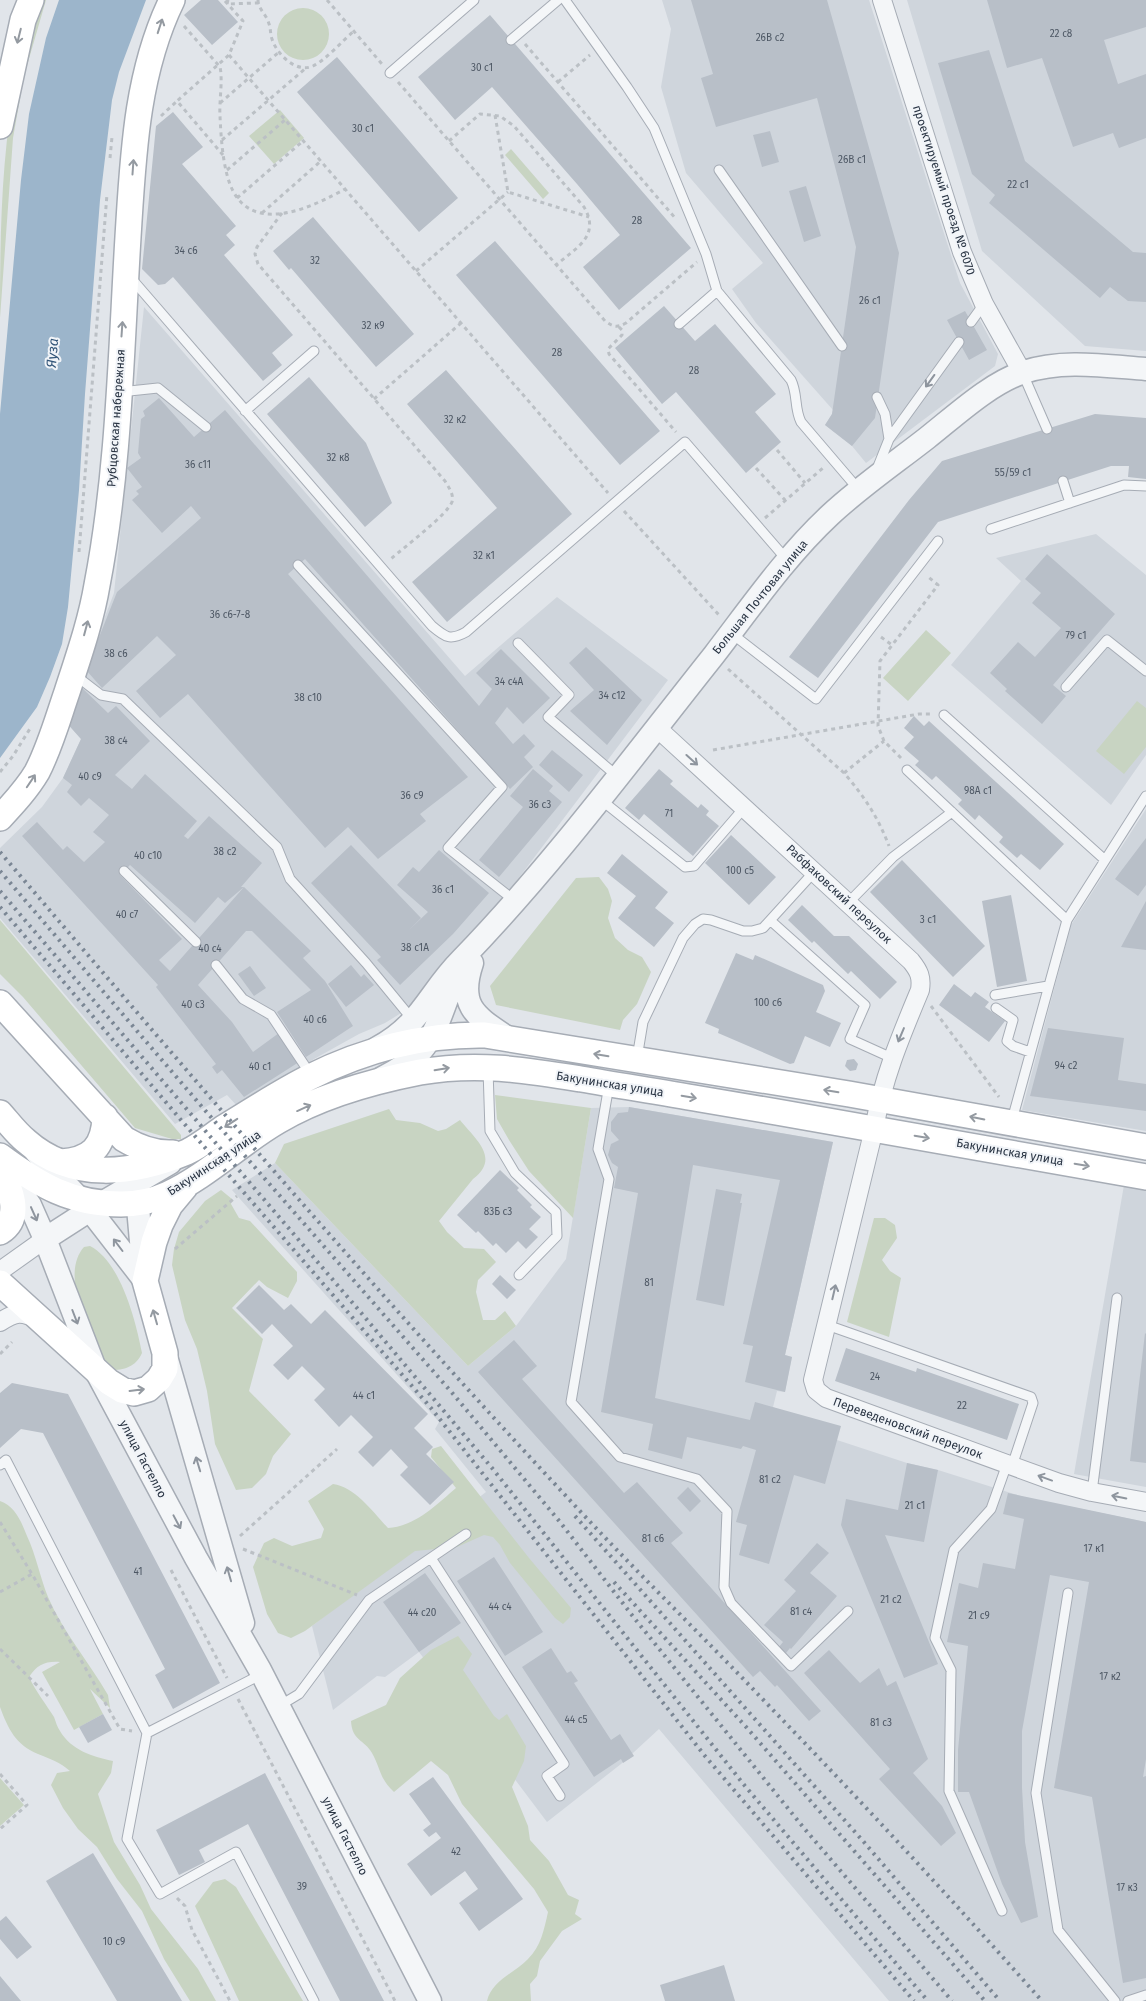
<svg xmlns="http://www.w3.org/2000/svg" width="1146" height="2001" font-family="'Fira Sans',sans-serif">
<style>
.built{fill:#cfd5dc}
.green{fill:#c8d4c2}
.water{fill:#9cb5cb}
.building{fill:#b8bfc8}
.lines{fill:none;stroke-linecap:round;stroke-linejoin:round}
.service-casing{stroke:#a6acb5;stroke-width:11}
.minor-casing{stroke:#a6acb5;stroke-width:20}
.tertiary-casing{stroke:#a6acb5;stroke-width:25}
.secondary-casing{stroke:#a6acb5;stroke-width:28}
.path{stroke:#bbc0c5;stroke-width:3;stroke-dasharray:4 4;stroke-linecap:butt}
.service{stroke:#f4f6f8;stroke-width:9}
.minor{stroke:#f4f6f8;stroke-width:18}
.tertiary{stroke:#f4f6f8;stroke-width:22}
.secondary{stroke:#fff;stroke-width:25}
.rail{stroke:#7a8694;stroke-width:4;stroke-dasharray:2.5 5;stroke-linecap:butt}
.oneway{stroke:#949aa1}
.oneway2{stroke:#8e959e}
.labels{text-anchor:middle;stroke-width:4;stroke-linejoin:round;paint-order:stroke}
.number-label{font-size:10px;fill:#4d5764}
.street-label{font-size:12px;fill:#293443;stroke:#f1f4f8}
.water-label{font-size:14px;font-style:italic;fill:#325578;stroke:#f1f4f8}
</style>
<rect width="100%" height="100%" fill="#e1e5ea"/>
<path class="built" d="M662,0H869L960,283L998,354L995,366L866,463L852,446L825,425L832,414L833,410L756,323L732,289L763,263L686,173L661,87L671,29Z
M907,0H1146V351L1085,346L982,251Z
M144,307L465,676L557,597L668,680L503,899L406,1010L385,1023L359,1034L314,1059L239,1108L227,1095L175,1124L0,918V848L42,807L63,778L81,739L65,721L114,593Z
M1096,534L1146,575V755L1111,805L951,665L1021,581L996,558Z
M1146,809V1131L1022,1110L1071,925Z
M629,1107L833,1142L785,1355L792,1357L785,1392L777,1391L773,1407L837,1440L907,1463L938,1470L1027,1498L1146,1522V2001H889L659,1729L621,1764L547,1822L419,1652L385,1677L377,1676L333,1710L312,1626L486,1492L435,1429L439,1422L232,1190L275,1163L468,1366L516,1326L566,1259L591,1108Z
M1124,1185L1146,1189V1487L1074,1474Z"/>
<path class="green" d="M38,0H46L24,76L13,138L0,318C0,236 1,154 17,74C22,49 31,24 38,0Z
M277 34a26 26 0 1 1 52 0a26 26 0 1 1-52 0Z
M280,110L304,138L274,164L249,136Z
M511,149L549,193L543,199L505,155Z
M926,630L951,653L908,701L883,678Z
M1137,701L1146,708V747L1124,774L1096,751Z
M599,877L608,889L612,901L608,918L615,938L628,950L642,957L651,972L637,1004L623,1020L620,1030L496,1005L490,986L576,878Z
M0,920L181,1135V1139H172L135,1128L23,997L0,974Z
M495,1095L591,1108L573,1218L529,1171L509,1140L497,1119Z
M389,1109L396,1120L420,1123L438,1131L446,1129L460,1120C475,1139 501,1158 473,1179L439,1221L447,1232L464,1248L484,1249L496,1262L478,1280L476,1292L483,1320H495L505,1311L516,1326L468,1366L275,1163L284,1144Z
M221,1190L232,1199L231,1204L239,1218L250,1221L297,1272V1281L288,1298L267,1287L259,1280L232,1308L263,1339L249,1391L291,1434L273,1456L266,1474L252,1488L236,1490L215,1444L207,1391L197,1349L185,1320L172,1265L174,1249L179,1232L205,1201Z
M874,1218H885L895,1225L897,1238L882,1260L890,1271L901,1278L889,1337L847,1322Z
M90,1246C121,1262 136,1322 142,1353C135,1369 120,1371 104,1370C93,1339 58,1276 84,1247Z
M441,1446L529,1558L571,1608L570,1617L563,1624L555,1618L510,1563L500,1545L493,1537L484,1535L457,1547L415,1551L305,1631L291,1638L278,1633L267,1614L253,1567L264,1543L274,1538L292,1546L321,1538L324,1529L308,1501L333,1484C355,1487 373,1512 388,1528C416,1526 436,1505 456,1488L431,1457L432,1449Z
M0,1501C15,1506 21,1521 27,1536C36,1555 40,1577 48,1597C63,1632 89,1662 108,1695L110,1708L90,1689L103,1714L74,1730L42,1672L60,1662C45,1661 37,1665 29,1677C36,1692 46,1704 54,1717C56,1722 57,1727 60,1731C71,1750 93,1757 113,1761L111,1773L98,1794L114,1842L140,1885L151,1909L198,1969L216,2001H190L164,1959L142,1911L117,1879L97,1847L78,1829L63,1808L51,1785L57,1773L70,1771C60,1762 50,1759 38,1754C16,1745 8,1729 0,1707Z
M458,1636L472,1654L463,1670L494,1716L499,1720L507,1714L526,1746L524,1761L512,1787L528,1826L530,1840L549,1861L568,1895L579,1900L575,1914L582,1919L562,1931L540,1961L537,1976L530,1984L531,2001H487C492,1980 515,1973 528,1959C541,1946 544,1930 548,1912L534,1889L462,1804L448,1775L431,1761L394,1792C379,1778 381,1769 372,1753C364,1739 352,1741 351,1721L386,1705L400,1678L431,1650Z
M0,1778L24,1805L0,1826Z
M225,1879L236,1887L303,2001H239L195,1906L213,1882Z"/>
<path class="water" d="M59,0H146L119,72L112,100L100,200L85,394L79,490L68,607L62,644L50,677L37,707L0,758V414L21,180L29,114L46,38Z"/>
<path class="building" d="M201,0H218L238,22L212,45L184,15Z
M691,0H827L899,253L875,418L852,446L825,425L832,414L856,247L817,98L716,127L701,78L713,74Z
M987,0H1146V27L1104,40L1118,84L1146,74V138L1119,148L1113,133L1073,147L1042,58L1007,68Z
M490,15L691,248L619,310L583,267L620,235L577,184L492,87L455,120L418,77Z
M989,50L1025,161L1133,252L1146,253V302L1128,301L1110,287L1100,298L989,203L995,195L972,174L938,63Z
M337,57L458,198L419,232L297,92Z
M173,112L203,147L182,164L236,226L226,235L235,245L224,255L293,335L272,353L282,365L263,381L173,277L165,284L158,285L142,269L156,126Z
M770,131L779,162L762,167L753,135Z
M806,186L821,236L804,242L789,191Z
M313,217L414,334L376,367L291,268L289,270L273,251Z
M495,241L660,431L620,465L456,275Z
M664,306L695,341L715,324L776,394L755,412L781,442L746,473L676,392L662,404L615,348Z
M965,311L987,350L969,360L947,320Z
M446,370L572,514L447,622L412,582L497,508L407,404Z
M309,377L366,443L392,503L365,527L267,414Z
M159,398L194,437L225,410L479,706L492,689L476,673L501,649L550,698L523,724L507,707L495,723L513,744L524,734L535,746L524,757L533,767L510,789L305,559L288,574L468,777L420,814L426,821L378,859L348,827L325,848L188,694L160,718L136,691L176,655L157,636L102,688L86,670L117,592L201,518L191,506L162,533L132,500L139,494L136,491L142,487L127,468L141,458L138,453L141,419L145,416L143,411Z
M1095,414L1146,418V479L1128,477L1129,466H1111L938,522L818,678L789,657L909,500L942,461Z
M1047,554L1115,614L1053,685L1066,696L1042,724L1005,691L1007,689L990,673L1018,642L1035,657L1061,628L1032,603L1041,593L1025,579Z
M586,647L642,700L607,745L570,711L594,690L569,663Z
M79,685L108,713L116,706L150,741L115,775L132,789L145,774L197,821L184,836L188,839L209,816L262,863L241,887H244L225,903L218,897L195,923L130,865L120,875L182,939L159,960L170,971L244,887L311,951L303,958L325,981L353,1026L306,1057L277,1012L311,990L252,931H246L198,985L232,1022L253,1052L279,1033L299,1062L244,1097L222,1070L217,1074L212,1067L216,1064L156,987L158,985L22,836L37,822L63,850L67,846L84,862L105,842L93,832L109,815L89,798L81,806L67,792L72,785L63,778L81,739L65,721Z
M914,716L924,726L929,721L1064,844L1040,870L1021,854L1017,858L999,842L1003,837L979,815L975,820L958,804L962,800L936,776L932,780L915,765L919,761L904,748L914,737L904,728Z
M552,750L583,775L569,792L539,765Z
M533,769L553,786L549,791L562,802L499,877L479,860L523,807L510,796Z
M659,769L673,781L670,784L698,808L701,804L709,811L706,815L719,826L693,856L644,814L639,820L625,808Z
M731,835L776,877L749,905L705,863Z
M1146,838V885L1138,896L1115,879Z
M351,845L421,918L408,931L428,912L397,885L413,867L419,872L439,850L489,893L453,934L400,985L377,960L381,957L311,883Z
M622,854L668,892L655,908L674,923L654,947L618,918L636,896L607,873Z
M902,860L985,946L953,977L870,892Z
M1011,895L1027,981L997,987L982,901Z
M1146,901V950L1121,947Z
M802,905L834,936H849L897,982L880,999L851,971L848,974L814,941L812,943L788,920Z
M736,953L753,960L755,955L823,985L825,991L816,1012L841,1023L830,1047L805,1036L794,1063L790,1064L718,1033L719,1029L705,1023Z
M351,965L361,977L364,974L374,985L346,1007L328,984Z
M250,966L266,988L254,996L238,974Z
M954,984L971,997L975,992L989,1002L985,1007L1005,1021L989,1042L939,1005Z
M1048,1028L1124,1038L1118,1080L1146,1084V1111L1030,1096Z
M854,1059L858,1064L856,1070L850,1071L845,1066L847,1060Z
M629,1107L833,1142L785,1355L792,1357L785,1392L745,1382L753,1346L743,1344L780,1180L693,1165L655,1398L750,1420L755,1402L841,1426L825,1484L794,1475L769,1564L739,1555L747,1525L736,1522L756,1450L743,1446L741,1449L687,1437L682,1459L648,1450L653,1424L601,1412L638,1193L614,1188L618,1167L612,1163L608,1155L611,1144L619,1140L611,1131V1122L618,1113L628,1112Z
M500,1170L519,1188L517,1190L532,1205L530,1207L541,1217L529,1229L538,1237L526,1249L518,1241L506,1253L496,1243L493,1246L478,1231L476,1233L457,1215Z
M716,1189L742,1194L740,1203H742L724,1306L696,1300Z
M500,1275L516,1290L507,1299L492,1284Z
M259,1285L284,1310L291,1304L311,1324L325,1310L428,1414L414,1428L433,1447L426,1454L454,1482L430,1505L400,1475L408,1467L391,1449L373,1467L358,1452L373,1437L351,1415L339,1427L314,1400L325,1389L302,1366L288,1380L273,1365L293,1346L272,1324L262,1334L236,1308Z
M1145,1333L1146,1334V1463L1130,1461Z
M514,1340L537,1366L522,1379L624,1493L637,1482L683,1533L671,1543L821,1711L809,1721L777,1685L775,1687L760,1671L753,1677L478,1372Z
M846,1348L916,1372L917,1368L1019,1404L1007,1440L835,1381Z
M12,1383L68,1394L220,1683L173,1709L155,1675L165,1669L43,1433L21,1429L0,1448V1393Z
M907,1463L938,1470L924,1542L885,1535L938,1664L904,1678L841,1525L846,1499L898,1510Z
M688,1487L701,1501L690,1512L677,1498Z
M1008,1493L1146,1522V1759L1143,1777L1146,1776V1978L1123,1983L1092,1797L1054,1788L1089,1582L1050,1575L1022,1731V1788L1025,1842L1038,1917L1021,1923L1002,1884L969,1792H958V1750L968,1646L947,1642L959,1583L978,1588L983,1563L1015,1569L1024,1519L1003,1514Z
M817,1543L829,1553L810,1573L837,1596L791,1649L790,1648L786,1653L779,1647L783,1642L764,1625L796,1591L784,1580Z
M494,1557L543,1632L505,1656L457,1581Z
M425,1573L461,1623L419,1652L383,1602Z
M551,1648L567,1673L571,1671L578,1681L574,1683L611,1740L620,1734L634,1756L623,1763L621,1759L594,1777L522,1667Z
M829,1650L860,1683L879,1668L887,1686L896,1681L928,1759L913,1773L942,1806L956,1833L941,1846L879,1779L890,1769L804,1673Z
M103,1714L112,1730L88,1743L79,1727Z
M265,1773L384,2001H340L248,1824L199,1850L205,1862L179,1875L156,1830Z
M433,1777L523,1899L479,1931L459,1903L478,1889L465,1871L431,1896L407,1864L441,1838L436,1832L429,1837L423,1830L431,1824L409,1794Z
M93,1853L182,2001H117L46,1881Z
M6,1916L32,1947L17,1959L0,1939V1921Z
M724,1965L735,2001H665L660,1985Z
M0,1976L21,2001H0Z"/>
<g class="lines">
<g class="service-casing">
<path id="service" d="M565,0L627,87L654,128L706,254L717,291L791,380C798,394 794,408 801,422L859,490
M511,40L558,0
M390,73L474,0
M719,170L842,346
M131,278L432,626C445,637 450,641 466,632L685,442L787,560
M971,322L984,304
M679,324L717,291
M1023,374L1047,429
M120,392L158,388L206,427
M877,397L885,414L889,439
M245,411L314,351
M877,469L889,439L959,342
M1063,481L1070,503
M991,529L1124,485L1146,486
M298,565L502,787L448,848L515,901
M731,633L816,699L938,541
M518,643L569,695L548,717L617,776
M75,675L101,695L123,699L277,847L290,879L366,963L412,1019
M1066,687L1107,640L1146,671
M944,715L1105,860
M907,770L1067,920
M600,799L685,867L694,866L744,808
M124,871L196,942
M848,903L893,857L952,812
M771,921L865,1005L850,1039L892,1058
M216,965L243,999L271,1015L311,1075
M995,995L1048,986
M996,1008L1013,1020L1007,1041L1013,1046L1030,1052
M637,1058L643,1022L683,938L695,924L703,919L711,920L743,931H752L763,928L814,872
M488,1069L490,1131L515,1173L556,1212L557,1236L519,1275
M609,1085L598,1149L609,1179L571,1402L620,1457L697,1479L727,1511L724,1587L731,1603L791,1666L848,1611
M1012,1120L1067,920L1146,796
M827,1325L1031,1397L1033,1403L1012,1466
M0,1465L6,1460L147,1733L127,1839L160,1894L236,1852L314,2001
M1092,1492L1117,1298
M431,1558L564,1764L547,1776L560,1796
M1068,1593L1036,1793L1058,1930L1115,2001
M279,1706L299,1694L369,1600L466,1534
M147,1733L262,1674
M1002,1911L949,1791L951,1670L935,1638L954,1550L991,1509L1007,1464
M1128,2001L1146,1995"/>
</g>
<g class="minor-casing">
<path id="minor" d="M882,0L962,252L984,304L1022,372
M656,727L911,961C919,971 922,977 920,990C900,1038 883,1078 874,1129L813,1380L816,1390L826,1398L1059,1483L1092,1492L1146,1502
M0,1271L45,1239
M0,1322C17,1311 21,1312 39,1319"/>
</g>
<g class="tertiary-casing">
<path id="tertiary" d="M472,963C457,1008 477,1017 511,1040
M377,1048C421,1025 429,992 461,960C553,865 632,758 714,655C751,607 786,556 830,515C860,487 895,463 927,438C955,416 990,383 1024,372C1062,359 1106,366 1146,369
M382,1078C396,1071 410,1063 421,1051C437,1033 444,1005 453,983
M36,1152L90,1210L145,1281
M6,1170L30,1205L45,1239L96,1371L196,1558L260,1670L430,2001
M136,1185L144,1275
M45,1239L90,1210L170,1163
M165,1353L243,1623"/>
</g>
<g class="secondary-casing">
<path id="secondary" d="M0,126L23,20L31,0
M0,818C13,804 27,789 37,772C50,747 58,718 67,692C78,658 91,621 97,585C119,471 121,353 128,237C133,157 136,74 172,0
M0,1003L124,1139C139,1148 155,1154 173,1153
M0,1113C8,1122 16,1133 26,1141C72,1182 134,1174 187,1152C200,1146 213,1135 225,1127C253,1110 280,1092 310,1077C364,1050 425,1034 485,1035L849,1094L1146,1147
M0,1156C39,1185 71,1204 121,1204C137,1204 153,1201 168,1194C207,1176 240,1143 278,1121C318,1097 374,1081 420,1072C477,1062 525,1070 581,1079C621,1086 661,1092 700,1099C849,1124 998,1150 1146,1177
M61,1162C91,1160 104,1147 105,1117
M0,1167C9,1186 24,1217 0,1232
M0,1283L109,1382L122,1390L134,1393L148,1389L159,1379L165,1369V1353L145,1281L154,1242L160,1225L170,1205L185,1187"/>
</g>
<path class="path" d="M228,0L227,4L258,3L261,0
M258,0C258,9 267,15 269,24C271,29 270,34 272,39C276,53 296,74 313,66C326,60 342,41 354,31
M327,0L382,64
M184,26L220,67C223,81 219,101 220,116C221,138 223,172 233,191C256,235 314,206 345,189
M525,44L676,219
M229,55L608,493
M398,82L605,321C613,327 617,328 626,323L697,262
M558,82L590,55
M220,103L279,52
M495,115L508,192L589,217
M161,116L177,101
M222,140L306,68
M449,141L480,114L500,116L514,126L584,207C601,236 576,248 556,265
M223,155L177,101L229,55L243,21L224,0
M110,158L112,137
M227,170L285,120
M237,198L303,141
M262,213L321,161
M282,213L257,247L255,254L258,264L445,481C449,488 454,494 452,502C447,515 403,548 391,559
M416,271L508,192
M619,327L622,330V335L608,349L609,354L676,432
M374,399L461,323
M777,450L805,483
M756,468L785,500
M624,511L719,615
M765,518L823,468
M79,552L107,194
M881,637L892,645
M728,669L844,773C864,796 878,817 889,846
M713,750L919,714H931
M901,758L884,741L878,726L880,661L938,585L927,576
M0,772L13,756L31,727
M844,773L884,741
M931,1006L999,1097
M175,1249L237,1196
M0,1354L12,1342
M0,1522L32,1574
M240,1536L337,1449
M243,1549L357,1595
M171,1570L227,1678
M0,1592L32,1574L120,1729L132,1731
M0,1649L48,1696
M238,1699L395,2001
M0,1774L27,1805L0,1829
M177,1898L185,1906L192,1930L230,2001"/>
<use href="#service" class="service"/>
<use href="#minor" class="minor"/>
<use href="#tertiary" class="tertiary"/>
<use href="#secondary" class="secondary"/>
<path class="rail" d="M0,852C185,1069 371,1287 566,1496C633,1569 704,1637 772,1709C864,1804 954,1902 1042,2001
M0,871L203,1108L454,1395L560,1522L635,1619L803,1827L952,2001
M0,891L357,1308L492,1468L745,1786L928,2001
M0,907L181,1120L431,1408L705,1756L914,2001
M575,1516L863,1841L1000,2001
M614,1582L747,1728L985,2001"/>
</g>
<defs><path id="oneway-shaft" d="M-6 0H5M1.5-3L5.5 0L1.5 3" fill="none" stroke-width="1.6" stroke-linecap="round" stroke-linejoin="round" transform="scale(1.25)"/></defs>
<g class="oneway">
<use href="#oneway-shaft" transform="translate(160 26) rotate(-72)"/>
<use href="#oneway-shaft" transform="translate(19 36) rotate(104)"/>
<use href="#oneway-shaft" transform="translate(133 167) rotate(-86)"/>
<use href="#oneway-shaft" transform="translate(122 329) rotate(-86)"/>
<use href="#oneway-shaft" transform="translate(86 628) rotate(-75)"/>
<use href="#oneway-shaft" transform="translate(31 781) rotate(-56)"/>
<use href="#oneway-shaft" transform="translate(601 1055) rotate(-171)"/>
<use href="#oneway-shaft" transform="translate(442 1069) rotate(-9)"/>
<use href="#oneway-shaft" transform="translate(831 1091) rotate(-171)"/>
<use href="#oneway-shaft" transform="translate(689 1097) rotate(10)"/>
<use href="#oneway-shaft" transform="translate(304 1108) rotate(-24)"/>
<use href="#oneway-shaft" transform="translate(977 1118) rotate(-169)"/>
<use href="#oneway-shaft" transform="translate(231 1123) rotate(147)"/>
<use href="#oneway-shaft" transform="translate(922 1137) rotate(10)"/>
<use href="#oneway-shaft" transform="translate(1082 1165) rotate(10)"/>
<use href="#oneway-shaft" transform="translate(155 1317) rotate(-106)"/>
<use href="#oneway-shaft" transform="translate(137 1390) rotate(-7)"/>
</g>
<g class="oneway2">
<use href="#oneway-shaft" transform="translate(930 381) rotate(126)"/>
<use href="#oneway-shaft" transform="translate(692 760) rotate(42)"/>
<use href="#oneway-shaft" transform="translate(901 1035) rotate(113)"/>
<use href="#oneway-shaft" transform="translate(34 1214) rotate(66)"/>
<use href="#oneway-shaft" transform="translate(118 1245) rotate(-127)"/>
<use href="#oneway-shaft" transform="translate(834 1292) rotate(-77)"/>
<use href="#oneway-shaft" transform="translate(75 1317) rotate(69)"/>
<use href="#oneway-shaft" transform="translate(198 1464) rotate(-107)"/>
<use href="#oneway-shaft" transform="translate(1045 1478) rotate(-160)"/>
<use href="#oneway-shaft" transform="translate(1119 1497) rotate(-169)"/>
<use href="#oneway-shaft" transform="translate(177 1522) rotate(62)"/>
<use href="#oneway-shaft" transform="translate(229 1574) rotate(-106)"/>
</g>
<g class="labels">
<g class="number-label">
<text x="1061" y="37">22 с8</text>
<text x="770" y="41">26В с2</text>
<text x="482" y="71">30 с1</text>
<text x="363" y="132">30 с1</text>
<text x="852" y="163">26В с1</text>
<text x="1018" y="188">22 с1</text>
<text x="637" y="224">28</text>
<text x="186" y="254">34 с6</text>
<text x="315" y="264">32</text>
<text x="870" y="304">26 с1</text>
<text x="373" y="329">32 к9</text>
<text x="557" y="356">28</text>
<text x="694" y="374">28</text>
<text x="455" y="423">32 к2</text>
<text x="338" y="461">32 к8</text>
<text x="198" y="468">36 c11</text>
<text x="1013" y="476">55/59 с1</text>
<text x="484" y="559">32 к1</text>
<text x="230" y="618">36 с6-7-8</text>
<text x="1076" y="639">79 с1</text>
<text x="116" y="657">38 с6</text>
<text x="509" y="685">34 с4А</text>
<text x="612" y="699">34 с12</text>
<text x="308" y="701">38 c10</text>
<text x="116" y="744">38 с4</text>
<text x="90" y="780">40 c9</text>
<text x="978" y="794">98А с1</text>
<text x="412" y="799">36 c9</text>
<text x="540" y="808">36 с3</text>
<text x="669" y="817">71</text>
<text x="225" y="855">38 с2</text>
<text x="148" y="859">40 с10</text>
<text x="740" y="874">100 с5</text>
<text x="443" y="893">36 с1</text>
<text x="127" y="918">40 с7</text>
<text x="928" y="923">3 с1</text>
<text x="415" y="951">38 с1А</text>
<text x="210" y="952">40 с4</text>
<text x="768" y="1006">100 с6</text>
<text x="193" y="1008">40 с3</text>
<text x="315" y="1023">40 с6</text>
<text x="1066" y="1069">94 с2</text>
<text x="260" y="1070">40 с1</text>
<text x="498" y="1215">83Б с3</text>
<text x="649" y="1286">81</text>
<text x="875" y="1380">24</text>
<text x="364" y="1399">44 c1</text>
<text x="962" y="1409">22</text>
<text x="770" y="1483">81 с2</text>
<text x="915" y="1509">21 с1</text>
<text x="653" y="1542">81 с6</text>
<text x="1094" y="1552">17 к1</text>
<text x="138" y="1575">41</text>
<text x="891" y="1603">21 с2</text>
<text x="500" y="1610">44 c4</text>
<text x="801" y="1615">81 с4</text>
<text x="422" y="1616">44 с20</text>
<text x="979" y="1619">21 с9</text>
<text x="1110" y="1680">17 к2</text>
<text x="576" y="1723">44 c5</text>
<text x="881" y="1726">81 с3</text>
<text x="456" y="1855">42</text>
<text x="302" y="1890">39</text>
<text x="1127" y="1891">17 к3</text>
<text x="114" y="1945">10 с9</text>
</g>
<g class="street-label">
<text transform="translate(944 190) rotate(72)" y="4">проектируемый проезд № 6070</text>
<text transform="translate(116 418) rotate(-86)" y="4">Рубцовская набережная</text>
<text transform="translate(760 597) rotate(-51)" y="4">Большая Почтовая улица</text>
<text transform="translate(839 894) rotate(43)" y="4">Рабфаковский переулок</text>
<text transform="translate(610 1084) rotate(9)" y="4">Бакунинская улица</text>
<text transform="translate(1010 1152) rotate(10)" y="4">Бакунинская улица</text>
<text transform="translate(214 1163) rotate(-33)" y="4">Бакунинская улица</text>
<text transform="translate(908 1428) rotate(20)" y="4">Переведеновский переулок</text>
<text transform="translate(143 1459) rotate(62)" y="4">улица Гастелло</text>
<text transform="translate(345 1836) rotate(63)" y="4">улица Гастелло</text>
</g>
<g class="water-label">
<text transform="translate(52 353) rotate(-85)" y="5">Яуза</text>
</g>
</g>
</svg>
